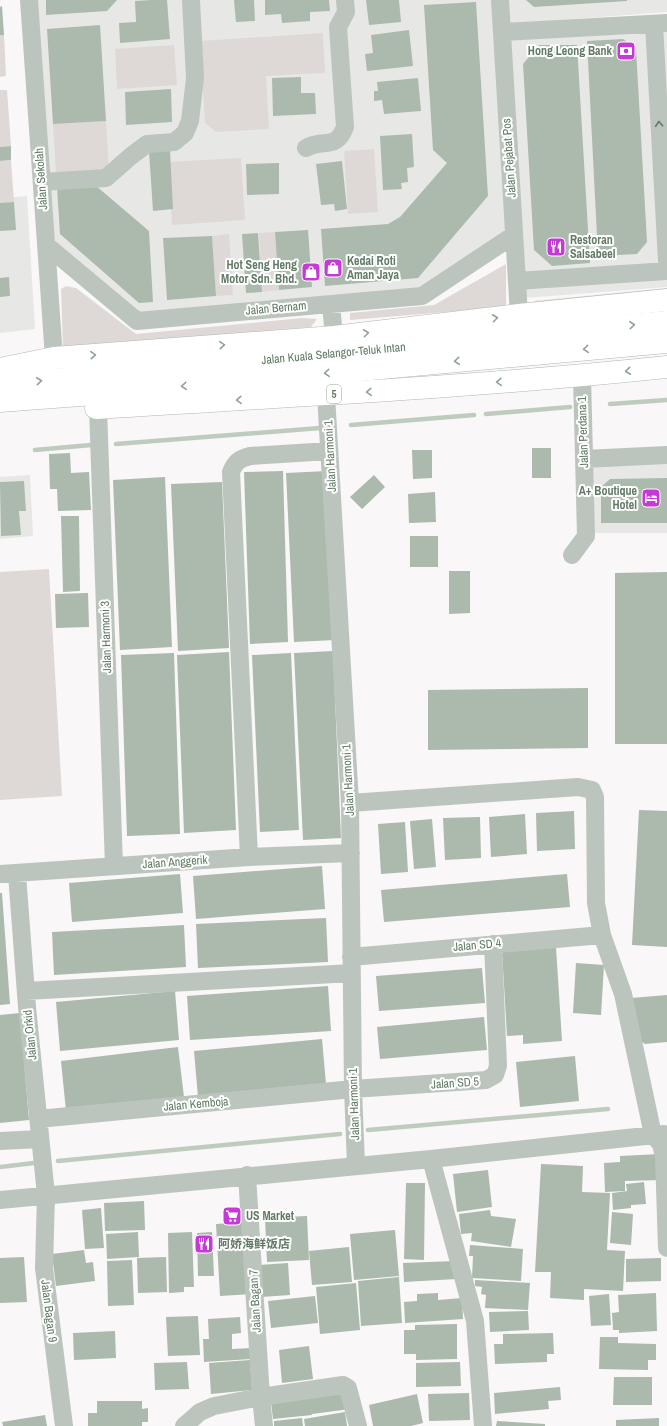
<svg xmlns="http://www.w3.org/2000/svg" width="667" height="1426" font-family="'Archivo Narrow','Noto Sans SC',sans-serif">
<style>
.built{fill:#e7e8e6}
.green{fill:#ded9d6}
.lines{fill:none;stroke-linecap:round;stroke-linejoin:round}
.stream{stroke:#bfccbd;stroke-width:4.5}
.building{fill:#acb9ad}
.highway-casing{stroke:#b0b8b1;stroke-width:23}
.minor{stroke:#bcc5bd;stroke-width:18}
.highway{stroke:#fff;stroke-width:22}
.oneway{stroke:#617a64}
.oneway2{stroke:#90a292}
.labels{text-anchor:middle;stroke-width:4;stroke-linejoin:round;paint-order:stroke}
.shield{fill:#fff;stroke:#90a292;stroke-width:1}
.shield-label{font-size:11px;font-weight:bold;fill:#617a64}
.poi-label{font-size:12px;font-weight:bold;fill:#617a64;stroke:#fff;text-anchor:start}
.street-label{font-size:12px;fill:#617a64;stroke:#fff}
</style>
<rect width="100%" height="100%" fill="#f9f7f8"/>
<path class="built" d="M34,0H493L494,28L667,16V287L512,299L506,235L420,292L139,315L52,242Z
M506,0H667V12L507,24Z
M27,196L35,329L0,333V198Z
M667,462V533H591L590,466Z
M30,475L33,536L0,539V477Z"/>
<path class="green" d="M323,33L325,73L266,76L269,129L216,132L205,123L200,41Z
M0,35H4L6,76L0,77Z
M174,45L177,85L117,89L115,49Z
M0,90H7L11,146L0,147Z
M106,121L109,171L56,174L53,124Z
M374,149L378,212L348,214L344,151Z
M241,158L245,220L172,225L168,162Z
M11,160L14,202L0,203V161Z
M275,232L279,290L262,292L259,233Z
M229,234L233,295L216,296L212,236Z
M506,264V307L350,320V313L434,305Z
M66,286L76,288L136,334L302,318L317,319L311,327L134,343L63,347L61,289Z
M667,288V295L540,307L534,301Z
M49,569L62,796L0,800V572Z"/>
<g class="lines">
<path class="stream" d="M610,404L667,400
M486,414L570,407
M351,425L474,415
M116,444L320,428
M35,450L91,445
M368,1130L608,1109
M58,1161L340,1134
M0,1167L34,1163"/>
</g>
<path class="building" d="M46,0H117L107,11L46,15Z
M151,0H167L170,39L120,43L119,23L136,22L135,1Z
M234,0H254L255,21L236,22Z
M265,0H329L330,11L310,12V21L282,23L281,14L265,15Z
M366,0H399L401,22L369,25Z
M526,0H627V1L534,7Z
M476,2L488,196L418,278L325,286L321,229L388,224L400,217L447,163L433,150L424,5Z
M2,6L4,35H0V7Z
M100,25L106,121L53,124L47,29Z
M409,30L413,66L367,71L365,54L373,53L371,35Z
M623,39L636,49L647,242L637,254L598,256L587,41Z
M539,45H577L590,263L552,266L534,250L523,64Z
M301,77V93H315L316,114L273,116L272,78Z
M418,78L421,111L384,114L382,100L374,101V91H378L377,82Z
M171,89L172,122L126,125L125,92Z
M412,134L414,167L407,168L408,182L401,183L402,189L383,190L380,136Z
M11,146V160L0,161V147Z
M170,150L173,209L153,211L149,151Z
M342,161L347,209L335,211L334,204L321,205L316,164Z
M279,163V194L247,195L246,164Z
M95,185L149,231L153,302L139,303L60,234L57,187Z
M14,202L16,230L0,231V203Z
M308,230L312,287L279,290L275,232Z
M258,233L262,292L246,293L242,234Z
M212,236L216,296L167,300L163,238Z
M9,277L10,296L0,297V278Z
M532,448H551V478H532Z
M412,450H432V478L413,479Z
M70,453L71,473L89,472L91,510L58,511L57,489H50L49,454Z
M283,471L288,642L250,644L244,472Z
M328,471L335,640L294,642L286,473Z
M374,475L385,487L362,509L350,497Z
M165,477L172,647L120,650L113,480Z
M667,478V523H601V487L610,479Z
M24,481L26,511H19L21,535L1,536L0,482Z
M222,482L229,648L178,651L171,484Z
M435,492L436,522L409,523L408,494Z
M61,516H79L80,591L63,592Z
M410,536H438V567H410Z
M449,571H470V613L449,614Z
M667,572V744H615V573Z
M88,593L89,627L56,628L55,594Z
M333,651L341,838L303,840L294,653Z
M229,652L236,830L184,833L177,655Z
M174,653L180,834L127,836L121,655Z
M291,653L299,830L260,832L252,655Z
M588,688V748L428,750V690Z
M639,810L667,811V947L632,945Z
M574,811L575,849L537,851L536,813Z
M525,814L527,854L491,857L489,817Z
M480,817L481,858L445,860L443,818Z
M432,819L436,867L414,869L410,821Z
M405,822L408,872L381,874L378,824Z
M322,866L325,909L196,919L193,876Z
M180,874L183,913L72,922L69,883Z
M567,874L570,907L384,922L381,890Z
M0,893H2L10,1004L0,1005Z
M326,918L328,962L198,968L196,924Z
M184,925L186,967L54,975L52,932Z
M556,947L562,1041L523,1044V1035L507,1036L502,951Z
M576,963L604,965L601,1015L573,1013Z
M482,968L485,1003L379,1011L376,976Z
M328,986L331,1031L190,1040L187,996Z
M175,991L179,1040L60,1051L56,1002Z
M667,995V1042L645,1044L634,1036L631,998Z
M20,1013L29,1120L0,1123V1015Z
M484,1017L487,1050L380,1059L377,1027Z
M322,1039L326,1084L198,1097L194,1051Z
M178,1047L184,1097L66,1111L61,1061Z
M575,1056L579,1101L520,1107L516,1062Z
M660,1154L661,1180L625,1181V1191L605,1192L604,1163L620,1162V1156Z
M541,1164L583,1166L582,1192L610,1193L607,1250L625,1251L623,1291L584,1289V1300L550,1298L551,1272H535Z
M488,1170L492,1207L457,1212L453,1174Z
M644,1182L646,1204L631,1205V1208L613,1210L612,1193L627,1191L626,1184Z
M406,1183H425L424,1260L404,1259Z
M144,1201L145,1230L105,1231L104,1203Z
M101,1208L104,1248L85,1249L82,1210Z
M490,1210L491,1216L516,1219L511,1247L471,1241L472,1233L461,1234L459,1214Z
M612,1212L633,1214L631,1245L610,1243Z
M307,1216L309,1260L267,1262L265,1218Z
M249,1222L252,1294L220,1296L216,1224Z
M395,1230L399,1276L354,1280L350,1234Z
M138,1232L139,1257L107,1259L106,1234Z
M192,1232L194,1287H184V1292L169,1293L168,1233Z
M212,1232L214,1276H198L197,1233Z
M470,1245L523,1249L521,1281L472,1278L473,1256H469Z
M349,1247L352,1282L312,1285L309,1251Z
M84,1250L86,1263L93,1262L95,1281L56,1286L52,1254Z
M24,1257L27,1302L0,1303V1258Z
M166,1257L167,1292L138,1293L137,1258Z
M661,1258V1281L626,1282V1259Z
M132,1260L134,1305L108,1306L107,1261Z
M455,1261L456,1279L404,1282L403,1263Z
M288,1263L290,1295L261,1297L259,1265Z
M399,1277L402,1323L361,1326L358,1281Z
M475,1280L530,1283L528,1310L485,1308L486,1295L481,1294L482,1287L475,1286Z
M356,1283L360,1330L320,1334L316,1287Z
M438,1293V1300L462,1298L463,1319L405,1323L404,1302L417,1301V1294Z
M656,1293L657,1331L619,1333V1330H613L612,1313L619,1312L618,1295Z
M609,1294L611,1325L591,1326L589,1296Z
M315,1296L318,1323L271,1328L268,1301Z
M528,1311L529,1330L490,1332L489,1312Z
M198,1316L200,1355L168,1356L166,1317Z
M240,1317L241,1333L232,1334V1349L251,1348V1359L204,1362L203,1339H209L208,1319Z
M457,1324V1359L416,1360V1354H404V1330H415V1325Z
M115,1331L116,1358L74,1360L73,1333Z
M553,1333L554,1354H547V1362L495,1364L494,1344H503V1334Z
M600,1337H618V1343L656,1344V1360H648V1370L599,1369Z
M309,1346L313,1379L282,1383L279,1350Z
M250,1360L252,1390L211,1394L209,1363Z
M187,1362L189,1389L155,1390L154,1363Z
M460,1362L461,1386L416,1387V1363Z
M614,1377H652V1405H613Z
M560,1387L561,1400L548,1401L549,1409L495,1414L494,1393Z
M348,1390L350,1409L312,1414L311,1406L312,1415L273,1419L271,1402Z
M469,1393L470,1420L429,1421L428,1394Z
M417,1394L423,1423L411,1426H373L369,1405Z
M97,1401H142V1409L148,1408V1422H142V1426H88V1413H97Z
M345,1412L347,1426H305L304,1419Z
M45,1415L47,1426H3L2,1422Z
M302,1418L303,1426H274V1421Z
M659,1418V1426H616V1420Z
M497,1421L545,1424V1426H496Z"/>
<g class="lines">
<g class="highway-casing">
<g id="highway">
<path d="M0,369L54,358L334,337L519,315L667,300"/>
<path id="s1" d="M0,385L667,322"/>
<path d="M0,401L107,393L667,342"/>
<path d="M96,408C286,396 477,387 667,367"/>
</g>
</g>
<path class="minor" d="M29,0L54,358
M500,0L519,315
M654,24L667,261
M502,32L667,23
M306,148C323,138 336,151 345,127L338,27L346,12L345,0
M42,182L106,178L131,156L147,144L174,142L185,133L190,121L195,78L191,0
M46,245L137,321L422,296L514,235
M517,281L667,271
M331,304L334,337
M326,395L350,803L353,1089L356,1165
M98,408L114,866
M584,459L667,455
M572,555L586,536L582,376
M350,803L578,787L592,790L595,797L596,903L602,935L623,994L653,1135L661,1144L664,1157L667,1248
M249,857L231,472C235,462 239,459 250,456L329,451
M0,874L249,857L351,853
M17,874L27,1007L46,1195L44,1268L64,1426
M351,957L602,935
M26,991L352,973
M38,1119L353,1089L486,1080L495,1075L498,1066L493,944
M0,1141L40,1139
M431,1159L475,1321L483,1426
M247,1175L261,1397L264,1426
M0,1200L431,1159L664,1134
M184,1426L200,1412L214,1406L261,1397L343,1385L348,1388L358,1426"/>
<use href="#highway" class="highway"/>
</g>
<defs><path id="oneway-chevron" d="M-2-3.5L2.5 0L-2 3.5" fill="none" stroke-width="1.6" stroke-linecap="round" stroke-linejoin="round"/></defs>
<use class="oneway" href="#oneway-chevron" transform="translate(659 124) rotate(-93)"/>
<g class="oneway2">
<use href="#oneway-chevron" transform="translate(495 318) rotate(-7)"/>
<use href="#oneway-chevron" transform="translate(632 325) rotate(-5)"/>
<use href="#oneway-chevron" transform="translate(366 333) rotate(-7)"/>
<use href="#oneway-chevron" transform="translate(222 345) rotate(-4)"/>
<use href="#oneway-chevron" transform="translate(586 349) rotate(175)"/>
<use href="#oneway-chevron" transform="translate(93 355) rotate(-4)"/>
<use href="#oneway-chevron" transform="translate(457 361) rotate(175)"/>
<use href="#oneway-chevron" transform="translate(628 371) rotate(174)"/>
<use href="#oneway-chevron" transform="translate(327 373) rotate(175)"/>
<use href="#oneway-chevron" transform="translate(39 381) rotate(-6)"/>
<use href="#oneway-chevron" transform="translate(499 382) rotate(176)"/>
<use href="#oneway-chevron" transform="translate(184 386) rotate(175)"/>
<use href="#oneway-chevron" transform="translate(369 392) rotate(176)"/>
<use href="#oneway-chevron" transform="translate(239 400) rotate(177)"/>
</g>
<defs>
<g id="bank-square" transform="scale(1)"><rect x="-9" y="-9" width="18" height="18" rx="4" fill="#c638d8" stroke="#fff"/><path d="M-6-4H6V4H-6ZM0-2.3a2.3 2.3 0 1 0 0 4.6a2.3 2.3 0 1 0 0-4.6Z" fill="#fff"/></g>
<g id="restaurant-square" transform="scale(1)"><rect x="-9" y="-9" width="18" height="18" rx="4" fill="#c638d8" stroke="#fff"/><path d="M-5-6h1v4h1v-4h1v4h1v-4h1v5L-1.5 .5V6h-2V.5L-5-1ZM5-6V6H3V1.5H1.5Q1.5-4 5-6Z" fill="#fff"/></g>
<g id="shop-square" transform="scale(1)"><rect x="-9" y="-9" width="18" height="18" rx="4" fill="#c638d8" stroke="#fff"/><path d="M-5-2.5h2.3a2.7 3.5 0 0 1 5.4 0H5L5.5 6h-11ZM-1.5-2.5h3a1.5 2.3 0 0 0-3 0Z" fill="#fff"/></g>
<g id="hotel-square" transform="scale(1)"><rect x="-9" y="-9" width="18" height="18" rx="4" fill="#c638d8" stroke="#fff"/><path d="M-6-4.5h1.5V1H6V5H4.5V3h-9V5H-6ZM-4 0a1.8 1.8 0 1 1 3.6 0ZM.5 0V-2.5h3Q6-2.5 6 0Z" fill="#fff"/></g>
<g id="supermarket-square" transform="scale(1)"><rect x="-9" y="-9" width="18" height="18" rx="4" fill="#c638d8" stroke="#fff"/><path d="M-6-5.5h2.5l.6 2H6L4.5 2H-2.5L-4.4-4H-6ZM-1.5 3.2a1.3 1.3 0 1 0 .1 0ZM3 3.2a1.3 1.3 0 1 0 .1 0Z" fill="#fff"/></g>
</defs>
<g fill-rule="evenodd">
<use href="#bank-square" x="626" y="51"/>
<use href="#restaurant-square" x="556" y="247"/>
<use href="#shop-square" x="333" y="268"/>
<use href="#shop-square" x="311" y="272"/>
<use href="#hotel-square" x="651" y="498"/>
<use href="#supermarket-square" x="232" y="1216"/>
<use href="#restaurant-square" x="204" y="1244"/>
</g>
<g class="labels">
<rect class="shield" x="327" y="385" width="14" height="18" rx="3"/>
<g class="shield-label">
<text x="334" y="398">5</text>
</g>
<g class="poi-label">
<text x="612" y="55" text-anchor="end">Hong Leong Bank</text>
<text x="570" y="244">Restoran<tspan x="570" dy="14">Salsabeel</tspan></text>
<text x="347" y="265">Kedai Roti<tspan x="347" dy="14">Aman Jaya</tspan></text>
<text x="297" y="269" text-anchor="end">Hot Seng Heng<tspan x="297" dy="14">Motor Sdn. Bhd.</tspan></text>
<text x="637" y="495" text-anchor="end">A+ Boutique<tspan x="637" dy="14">Hotel</tspan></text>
<text x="246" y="1220">US Market</text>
<text x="218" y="1248">阿娇海鲜饭店</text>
</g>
<g class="street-label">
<text transform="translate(509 158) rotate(-94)" y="4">Jalan Pejabat Pos</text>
<text transform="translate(41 179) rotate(-94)" y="4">Jalan Sekolah</text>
<text transform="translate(276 308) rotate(-5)" y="4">Jalan Bernam</text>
<text dy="4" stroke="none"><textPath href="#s1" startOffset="335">Jalan Kuala Selangor-Teluk Intan</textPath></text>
<text transform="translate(583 432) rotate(-92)" y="4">Jalan Perdana 1</text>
<text transform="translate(330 456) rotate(-93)" y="4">Jalan Harmoni 1</text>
<text transform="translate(106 637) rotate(-92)" y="4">Jalan Harmoni 3</text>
<text transform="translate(348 780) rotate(-93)" y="4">Jalan Harmoni 1</text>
<text transform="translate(175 862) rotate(-4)" y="4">Jalan Anggerik</text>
<text transform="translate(477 945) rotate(-5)" y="4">Jalan SD 4</text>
<text transform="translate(30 1035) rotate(-96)" y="4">Jalan Orkid</text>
<text transform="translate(455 1083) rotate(-4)" y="4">Jalan SD 5</text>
<text transform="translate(196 1104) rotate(-5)" y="4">Jalan Kemboja</text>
<text transform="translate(354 1104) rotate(-92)" y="4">Jalan Harmoni 1</text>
<text transform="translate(255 1301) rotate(-93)" y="4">Jalan Bagan 7</text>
<text transform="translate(49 1311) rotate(83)" y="4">Jalan Bagan 9</text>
</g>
</g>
</svg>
